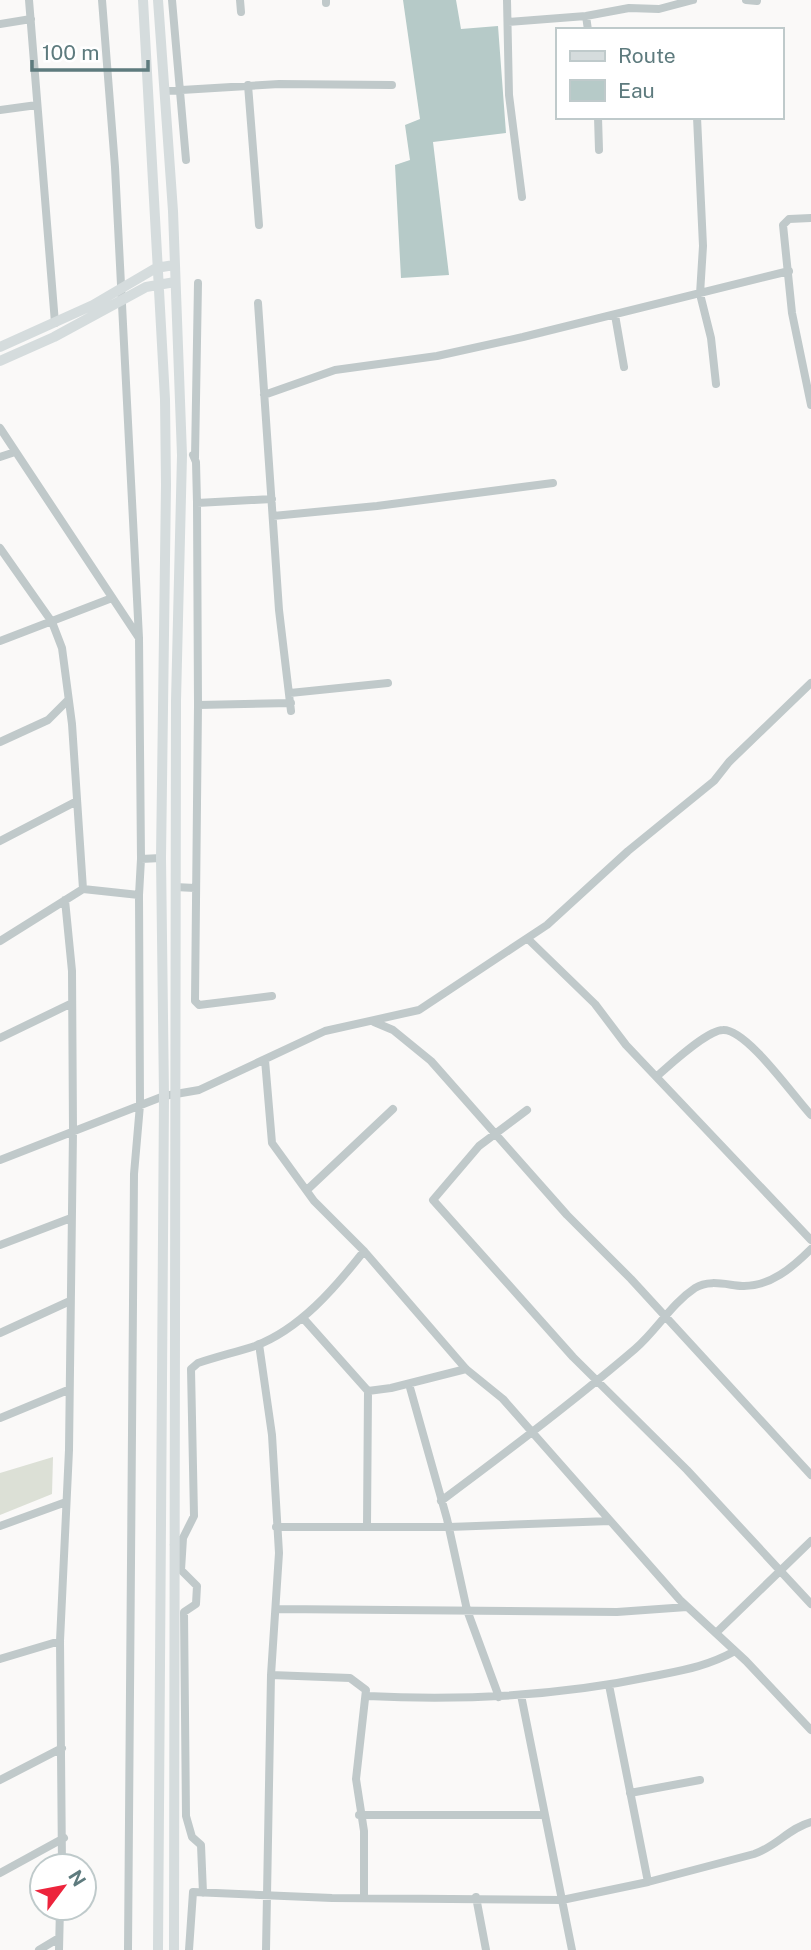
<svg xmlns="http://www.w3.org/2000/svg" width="811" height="1950" font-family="'Public Sans',sans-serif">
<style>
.green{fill:#dce0d6}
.water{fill:#b6cac8}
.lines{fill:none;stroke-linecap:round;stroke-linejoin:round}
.minor{stroke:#c0c9ca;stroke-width:8}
.major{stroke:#d5dcdd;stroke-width:10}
</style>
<rect width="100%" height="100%" fill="#faf9f8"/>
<path class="green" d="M53,1457L52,1494L0,1515V1473Z"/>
<path class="water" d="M403,0H456L461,29L498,26L506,133L433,142L449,275L401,278L395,165L410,160L405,125L420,119Z"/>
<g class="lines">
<path class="minor" d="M29,0L55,323
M102,0L115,167L139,638
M172,0L186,160
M240,0L241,12
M326,0V3
M507,0L509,95L522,197
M746,0L757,1
M586,16L588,30
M508,22L586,16L629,8L659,9L693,0
M0,24L31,19
M248,85L259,225
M165,91L279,84L392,85
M0,110L37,105
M598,117L599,150
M697,117L703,246L700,294L711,338L716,384
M811,218L789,219L783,225L792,313L811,405
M258,303L279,610L291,711
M615,315L624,367
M264,395L335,370L437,356L523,337L789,271
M0,428L139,638L141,859
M193,455L196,462L197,503L272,499
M0,457L15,452
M195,458L198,283
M197,503L198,705L291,703
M273,516L377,506L553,483
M0,548L52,622L62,648L72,724L83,889
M0,641L112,598
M290,693L388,683
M198,705L195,1001L199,1005L272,996
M0,742L48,720L68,700
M0,841L77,801
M175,887L195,888
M528,939L595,1004L626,1045L811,1240
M0,941L83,889L139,895L141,859L161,858
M374,1022L393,1030L431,1061L567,1215L631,1279L811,1475
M0,1038L70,1004
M265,1060L272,1143L314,1201L364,1251L466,1369L503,1399L680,1600L746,1661L811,1730
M657,1076C670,1065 707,1030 723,1030C747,1029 794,1097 811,1115
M527,1110L479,1146L433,1200L573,1357L687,1470L811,1604
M0,1160L164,1096L199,1090L325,1031L419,1010L547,925L628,851L714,781L729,762L811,683
M308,1189L393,1109
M0,1245L71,1218
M303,1318L368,1391L367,1527
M0,1333L70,1301
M259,1344L272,1435L279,1553L271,1675L266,1950
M409,1384L447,1519L467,1610L499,1697
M368,1391L391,1388L466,1369
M0,1418L68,1390
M441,1501C507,1452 573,1402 635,1349C657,1330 671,1304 695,1288C709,1279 727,1285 742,1286C770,1287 793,1267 811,1249
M0,1526L66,1502
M276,1527H449L610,1521
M183,1538L181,1570L197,1586L196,1604L184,1612L186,1816L192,1837L201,1845L203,1893
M174,1545L183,1538L194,1516L191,1369L198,1363C216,1357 236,1352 255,1346C300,1329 335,1288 364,1251
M276,1609L617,1612L687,1607
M717,1632L811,1541
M0,1659L60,1641
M271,1675L350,1678L366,1690L356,1779L364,1831V1897
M609,1685L648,1882
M521,1695L572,1950
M367,1696C463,1701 559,1696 654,1676C684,1670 708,1666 735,1651
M0,1780L62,1748
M630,1793L700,1780
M359,1815H544
M62,1866L60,1641L69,1450L73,1131L72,971L65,900
M0,1873L64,1838
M476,1897L486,1950
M39,1950L59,1938
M59,1950L60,1908
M128,1950L134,1174L140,1105L139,895
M189,1950L193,1892L332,1898L562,1900L648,1882L754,1854C776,1847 789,1828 811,1822"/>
<path class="major" d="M143,0L165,399L166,485L161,858L164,1096L158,1950
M158,0L173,211L182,455L176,701L174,1950
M0,347L93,305L156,268L174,265
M0,361L54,337L146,287L175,282"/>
</g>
<rect x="556" y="28" width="228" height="91" fill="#ffffff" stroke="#bfcacb" stroke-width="2"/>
<rect x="570" y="51" width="35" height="10" fill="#d5dcdd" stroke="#bfcacb" stroke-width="2"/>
<text x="618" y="63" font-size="21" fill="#5e7b7e">Route</text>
<rect x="570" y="80" width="35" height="21" fill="#b6cac8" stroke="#bfcacb" stroke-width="2"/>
<text x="618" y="98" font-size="21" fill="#5e7b7e">Eau</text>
<g transform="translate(63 1887) rotate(58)"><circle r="33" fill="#ffffff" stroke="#bfcacb" stroke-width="2"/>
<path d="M0-5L12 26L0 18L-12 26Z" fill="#ed243c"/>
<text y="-10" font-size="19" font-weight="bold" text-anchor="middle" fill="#5e7b7e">N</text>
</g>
<path d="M32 60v10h116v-10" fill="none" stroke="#5e7b7e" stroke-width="3.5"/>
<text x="42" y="60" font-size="21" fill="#5e7b7e" stroke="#ffffff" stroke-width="5" paint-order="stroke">100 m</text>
</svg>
